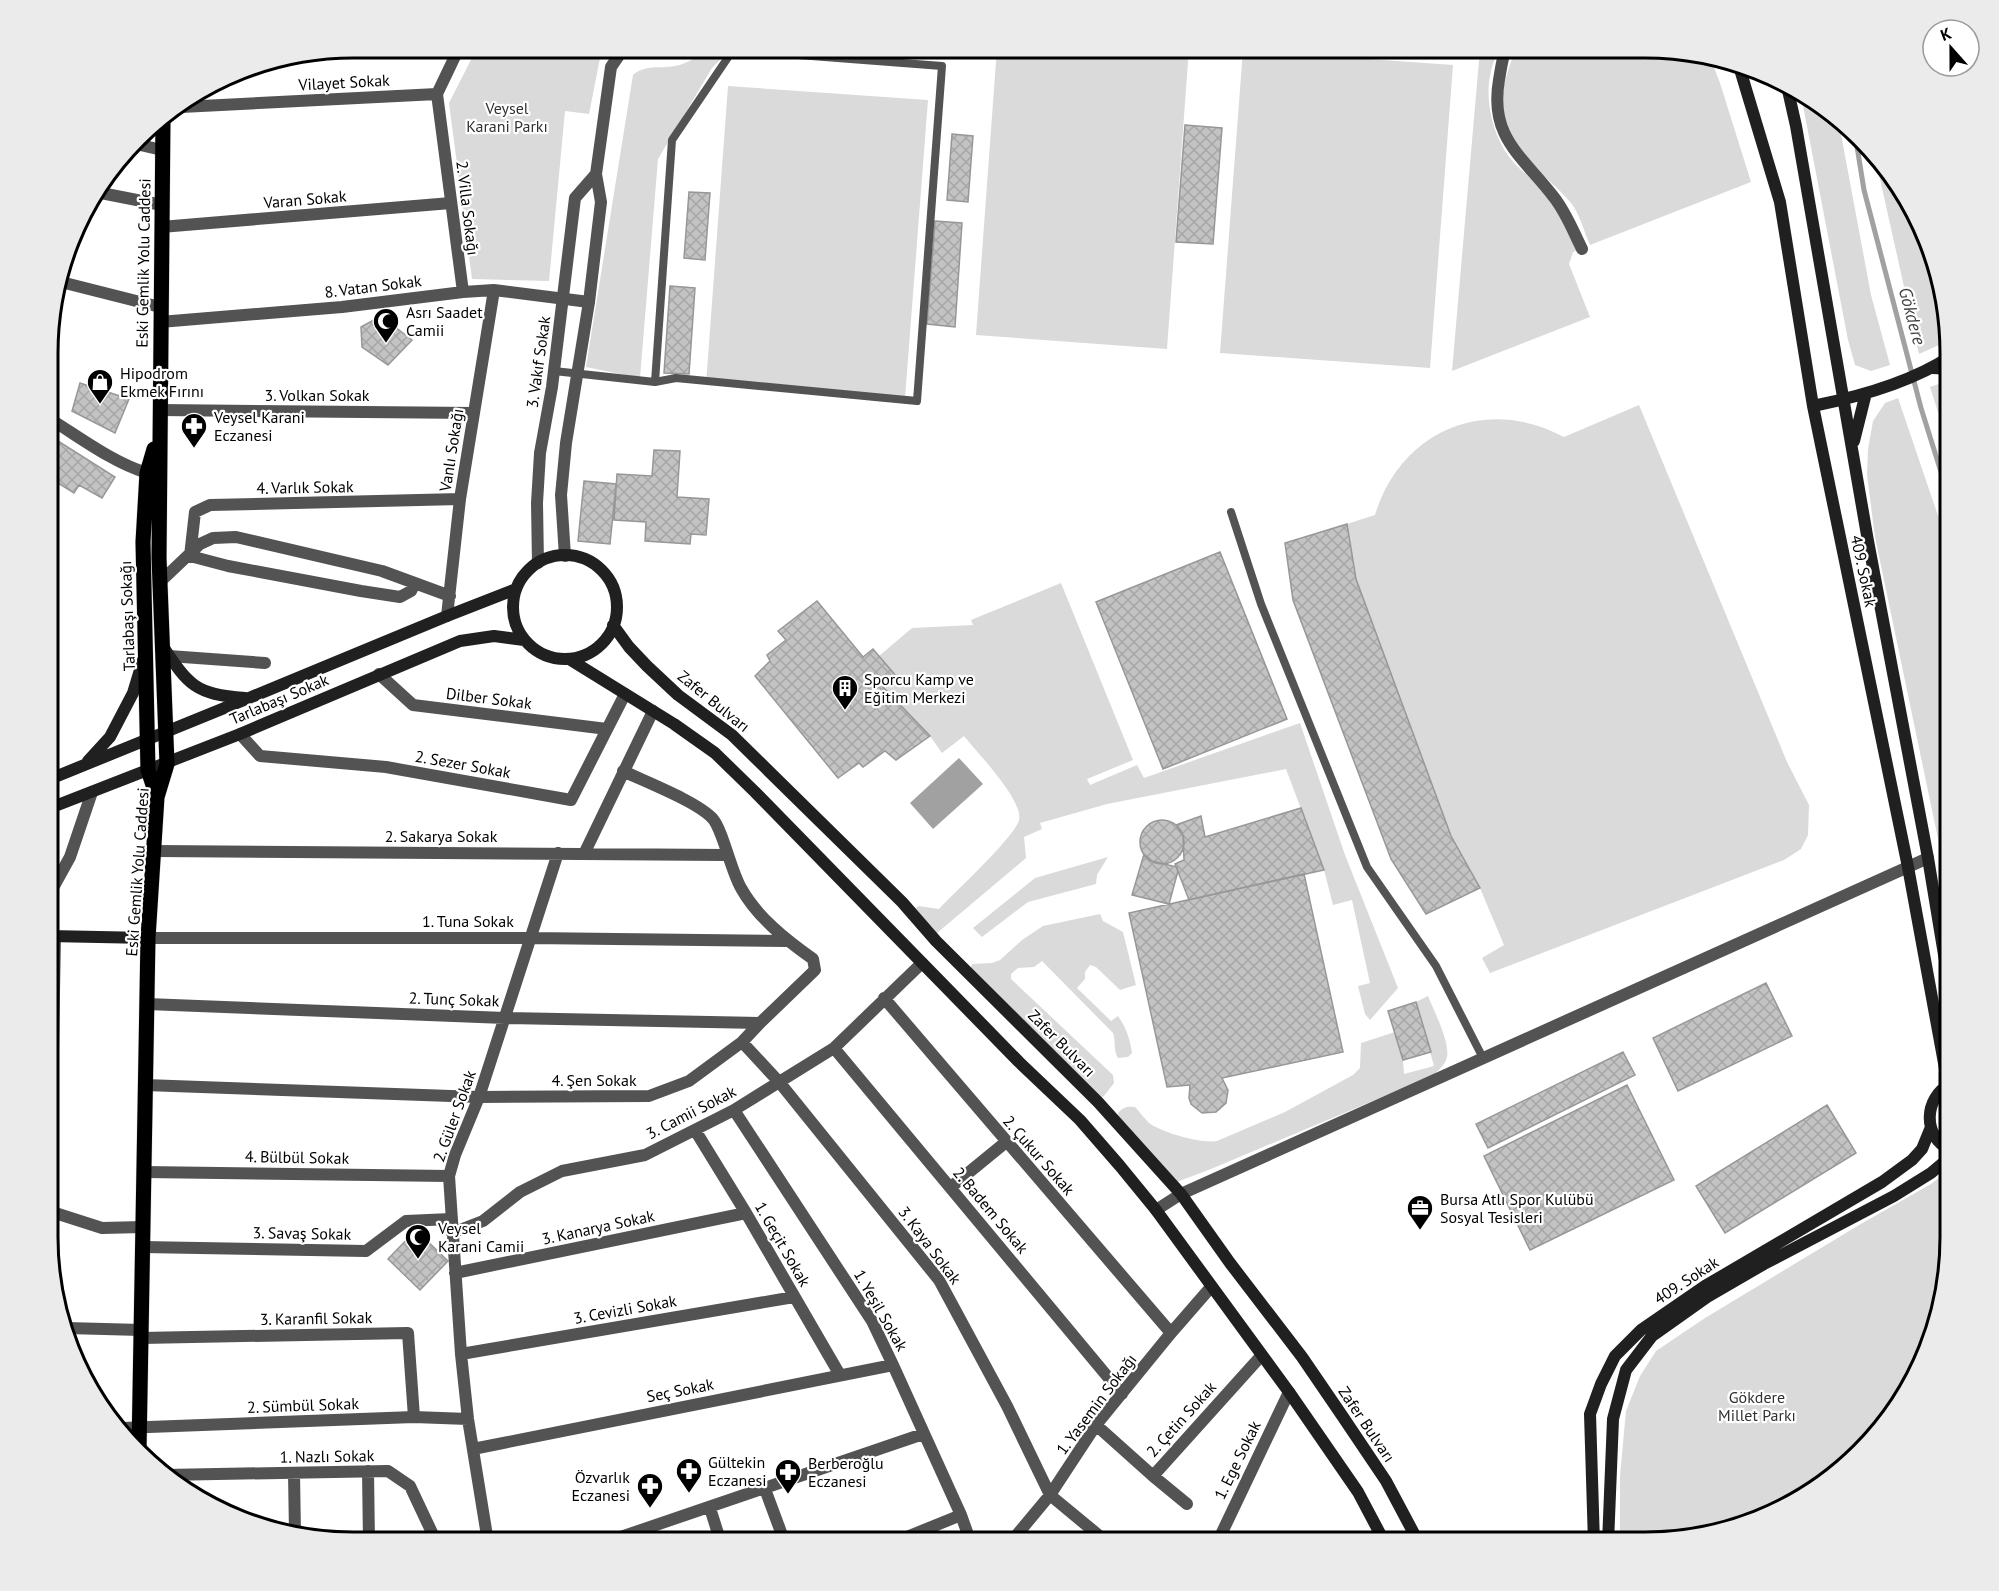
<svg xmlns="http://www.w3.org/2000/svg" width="1999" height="1591" font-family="'PT Sans',sans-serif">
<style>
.green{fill:#dadada}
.water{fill:#a1a1a1}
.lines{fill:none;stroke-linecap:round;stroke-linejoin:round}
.stream{stroke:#a1a1a1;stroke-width:5}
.building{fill:url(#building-cross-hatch);stroke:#979797;stroke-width:1.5}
.primary-casing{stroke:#dbdbdb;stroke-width:16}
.service{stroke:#535353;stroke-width:8}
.pedestrian{stroke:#535353;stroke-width:12}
.minor{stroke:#535353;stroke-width:12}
.tertiary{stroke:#535353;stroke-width:12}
.secondary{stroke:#202020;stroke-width:12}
.primary{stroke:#000;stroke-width:15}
.labels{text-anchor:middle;stroke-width:4.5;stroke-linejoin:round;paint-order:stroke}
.street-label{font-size:16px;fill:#000;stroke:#fff}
.park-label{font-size:16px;fill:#313131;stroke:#fff}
.poi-label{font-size:16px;fill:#000;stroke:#fff;text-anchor:start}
.water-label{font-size:18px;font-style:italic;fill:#424242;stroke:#fff}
.rim{fill:none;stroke:#000;stroke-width:3}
</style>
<defs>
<pattern id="building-cross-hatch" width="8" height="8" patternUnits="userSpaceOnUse" patternTransform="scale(1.5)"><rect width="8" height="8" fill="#c3c3c3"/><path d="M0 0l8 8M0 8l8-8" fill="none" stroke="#a6a6a6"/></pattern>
</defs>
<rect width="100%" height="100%" fill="#fff"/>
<path class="green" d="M477,48H602L589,114L565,111L549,281L472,279L449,103Z
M710,48H735L729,51L712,68L658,159L640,378L586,367L633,75C646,64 659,69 675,66C688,64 699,55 710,48Z
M997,48H1189L1167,349L976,335Z
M1480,49H1500C1480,81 1488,129 1510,158C1519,170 1533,179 1543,190C1558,208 1567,229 1576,251L1573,252L1569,264L1590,317L1452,371Z
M1516,49H1665L1706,58L1713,65L1720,83L1751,182L1590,245C1584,232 1580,214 1571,203C1555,183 1533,170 1518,150C1493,117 1502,83 1516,49Z
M1243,50L1453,65L1430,368L1220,353Z
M728,86L928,100L905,398L706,384Z
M1801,95L1838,118L1871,295L1890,365L1871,371L1855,365L1848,340Z
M1876,161L1920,219L1945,293L1950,340L1919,354Z
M1950,380L1951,381V453L1930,387Z
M1898,398L1951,554V901L1875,537L1867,475L1868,449L1873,421L1885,403Z
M1639,405L1787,762L1809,805L1808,835L1801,849L1784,860L1490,973L1482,958L1504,945L1480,888L1451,836L1356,579L1347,524L1375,515C1401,430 1486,395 1564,437Z
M1061,583L1133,760L1087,779L1090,785L1137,765L1144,778L1300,723L1345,855L1398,988L1370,1020L1365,1014L1358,986L1370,983L1352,900L1333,905L1324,870L1286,769L1107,804L1040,823L1042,829L1024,837L1026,858L937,933L918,913L916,908L919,906L939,909C954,893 1015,837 1019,820C1024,801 976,751 964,736L942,753L930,736L883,687L896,676L879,656L912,628L973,625L971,620Z
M1108,857L1097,875L1096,884L1028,902L982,937L973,928L1035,878Z
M1100,914L1103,921L1123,932L1136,985L1120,990L1096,967L1090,965L1085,972V979L1077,988L1111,1021L1118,1016C1126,1027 1130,1039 1132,1053L1128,1057L1118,1058C1113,1050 1116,1041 1113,1033L1042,961L1034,967L1018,968L1011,974V979L1113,1075L1114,1083L1103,1097L1096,1096L970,971L972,964L992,963L1000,960L1022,940L1043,926Z
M1428,996C1434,1011 1450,1042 1447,1057C1445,1065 1438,1071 1432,1076L1211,1169L1174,1183L1119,1119L1118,1113C1123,1107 1127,1106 1135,1107C1139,1111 1143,1117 1148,1122C1159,1132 1202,1144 1217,1141L1285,1112L1353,1075L1360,1068L1361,1043L1395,1032L1403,1060L1404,1074L1434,1066L1416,1002Z
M1950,1169V1258L1928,1355L1875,1439L1816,1491L1763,1520L1646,1543H1620V1476L1626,1411L1640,1376L1656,1351L1705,1318L1859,1225L1931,1184Z"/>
<path class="water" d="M959,758L983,784L933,829L910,803Z"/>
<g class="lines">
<path class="stream" d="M1855,134L1864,190L1921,408L1951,504"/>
</g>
<path class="building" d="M1185,125L1222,128L1213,244L1176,242Z
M952,134L973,136L968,202L947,200Z
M689,192L710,193L705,260L684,258Z
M935,221L962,223L955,327L927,324Z
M670,286L695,288L689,374L664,373Z
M381,316L412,340L388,365L362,347L361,327Z
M80,383L129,399L115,433L72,411Z
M50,436L115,477L102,498L79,485L74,493L50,478Z
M654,450L680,451L677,497L709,499L706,535L691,534L690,544L645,541L646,522L614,520L617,474L652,476Z
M584,481L616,484L610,544L578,541Z
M1347,524L1356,579L1451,836L1480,888L1426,914L1391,859L1293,600L1285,543Z
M1220,552L1287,719L1163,769L1096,602Z
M817,601L863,657L873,649L896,676L883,687L930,736L896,760L885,751L863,767L859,763L838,778L755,676L770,661L767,655L786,640L778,631Z
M1301,808L1324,870L1189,900L1175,864L1184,860L1183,836L1176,825L1201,816L1205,837Z
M1140 842a22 22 0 1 1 44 0a22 22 0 1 1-44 0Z
M1144,854L1152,861L1177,867L1178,871L1169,904L1132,895Z
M1304,874L1343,1052L1222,1078L1228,1090L1226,1103L1216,1112L1202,1113L1191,1104L1189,1098L1190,1085L1167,1087L1129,913Z
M1766,983L1792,1036L1678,1091L1653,1038Z
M1416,1002L1431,1052L1403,1060L1388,1011Z
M1623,1052L1635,1075L1488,1148L1476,1124Z
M1627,1085L1674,1180L1530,1250L1484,1156Z
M1827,1105L1856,1153L1725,1233L1696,1186Z
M416,1230L448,1261L420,1290L388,1259Z"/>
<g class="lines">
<g class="primary-casing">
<path id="primary" d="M154,449L147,473L143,542L148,770L157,797
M139,1450L148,938L157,797L167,764L159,558L163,118"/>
</g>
<path class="service" d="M554,371L655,382L676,378L917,401L942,66L733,50L672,140L655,382
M1231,512L1261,604L1367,867L1436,966L1483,1058"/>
<path class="pedestrian" d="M1506,49C1502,58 1501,69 1499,80C1489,137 1522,156 1553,196C1566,212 1573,231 1582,249"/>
<path class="minor" d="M437,94L463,292
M437,94L459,48
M181,107L437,94
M136,144L162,150
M96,192L162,205
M161,227L451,203
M61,282L160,307
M160,322L342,307L463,292L494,290L589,302
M159,410L474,413
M50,419C81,438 112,462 147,473
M190,556L195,512L210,505L460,499
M190,556L228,566L361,591L400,597L411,591L415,583
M160,582L200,544L213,538L236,537L382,571L450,596
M447,616L460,499L494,290
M169,656L265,663
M379,674L413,705L607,729
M240,734L260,756L386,767L571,800L625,694
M155,851L727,855
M584,854L653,711
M49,895L70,857L92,792
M148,938H531L788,941
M884,998L1171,1333
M147,1004L505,1018L760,1023
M742,1042L780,1083L939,1280L1007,1406L1050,1495L1108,1543
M834,1048L1122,1394
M145,1085L479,1097L649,1096L689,1081L742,1042L760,1023L815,970L813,959C786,940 757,917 741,888C731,871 723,831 713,819C698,802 646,782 623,771
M734,1110L872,1321L893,1365L961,1515L971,1543
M695,1130L746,1213L840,1375
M144,1172L449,1176
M951,1187L1006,1142
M49,1211L102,1228L143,1227
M50,1212L55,937
M452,1233L483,1221L520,1192L562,1171L645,1155L734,1110L834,1048L922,963
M142,1247L366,1251L406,1221L451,1219
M455,1273L746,1213
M67,1328L141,1330
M141,1338L408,1333L414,1417
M461,1354L794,1297
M1096,1425L1153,1476L1261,1356
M122,1428L414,1417L468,1419
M473,1449L893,1365
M368,1471L369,1542
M294,1473L295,1533
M165,1475L388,1471L410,1486L435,1539L451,1542
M1153,1476L1187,1504
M765,1489L785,1543
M710,1508L721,1543
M488,1542L468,1419L461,1354L449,1176L455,1155L479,1097L558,853
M606,1542L923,1434
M892,1543L961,1515
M1010,1543L1050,1495L1096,1425L1171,1333L1211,1287
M1217,1543L1289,1392"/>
<path class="tertiary" d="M565,556L561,495L566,443L589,302L601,202L596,174L611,67L624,48
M538,563L537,503L540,453L552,387L575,198L596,174
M1156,1210L1181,1194L1928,858"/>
<path class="secondary" d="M1739,66L1780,202L1813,406L1908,867L1948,1085
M1787,86L1796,126L1868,541L1928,858L1951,997
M1933,368L1951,369
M1813,406C1858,397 1912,382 1951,356
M1854,441L1866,393
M513 607a52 52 0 1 1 104 0a52 52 0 1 1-104 0Z
M613,625L629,647L647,666L678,695L732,735L902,902L936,941L1098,1102L1181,1194L1230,1263L1302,1357L1343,1417L1386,1481L1419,1543
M162,645C189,686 195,694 245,698
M569,659L674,724L715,753L755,792L1019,1062L1080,1120L1120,1166L1156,1210L1289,1392L1358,1492L1385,1543
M88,761L110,737L133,693L143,660
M50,779L249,698L447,616L516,589
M50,808L240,734L460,641L494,636L524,640
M49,936L148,938
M1950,1150C1922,1136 1924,1098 1950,1084
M1594,1543L1590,1414L1601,1384L1615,1356L1641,1330L1705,1286L1882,1182L1912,1160L1922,1149L1931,1127
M1608,1543L1613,1419L1626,1370L1652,1336L1707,1297L1764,1264L1894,1196L1931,1173L1950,1157"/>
<use href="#primary" class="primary"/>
</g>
<defs>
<g id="mosque-pin" transform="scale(1.35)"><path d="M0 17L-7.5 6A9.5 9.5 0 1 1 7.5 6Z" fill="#000" stroke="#fff"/><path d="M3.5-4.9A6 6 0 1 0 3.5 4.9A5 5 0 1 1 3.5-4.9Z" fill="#fff"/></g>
<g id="shop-pin" transform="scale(1.35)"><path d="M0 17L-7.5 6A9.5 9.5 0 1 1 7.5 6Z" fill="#000" stroke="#fff"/><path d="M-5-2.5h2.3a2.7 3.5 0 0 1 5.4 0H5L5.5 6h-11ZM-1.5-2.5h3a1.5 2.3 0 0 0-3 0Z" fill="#fff"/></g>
<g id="pharmacy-pin" transform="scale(1.35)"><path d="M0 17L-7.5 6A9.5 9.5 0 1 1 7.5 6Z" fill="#000" stroke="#fff"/><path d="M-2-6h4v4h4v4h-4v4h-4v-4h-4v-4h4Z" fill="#fff"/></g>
<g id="building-pin" transform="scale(1.35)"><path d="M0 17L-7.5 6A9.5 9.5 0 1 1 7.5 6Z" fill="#000" stroke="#fff"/><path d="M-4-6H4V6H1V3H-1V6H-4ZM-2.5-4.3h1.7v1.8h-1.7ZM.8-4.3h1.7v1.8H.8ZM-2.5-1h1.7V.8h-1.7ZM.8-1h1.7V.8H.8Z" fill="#fff"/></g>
<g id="office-pin" transform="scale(1.35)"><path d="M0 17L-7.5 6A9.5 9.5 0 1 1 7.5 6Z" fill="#000" stroke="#fff"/><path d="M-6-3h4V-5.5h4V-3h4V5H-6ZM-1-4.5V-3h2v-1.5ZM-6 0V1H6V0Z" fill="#fff"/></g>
</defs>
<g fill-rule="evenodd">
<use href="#mosque-pin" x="386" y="321"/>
<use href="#shop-pin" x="100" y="382"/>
<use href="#pharmacy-pin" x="194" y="426"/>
<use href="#building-pin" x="845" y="688"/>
<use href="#office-pin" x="1420" y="1208"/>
<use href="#mosque-pin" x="418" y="1237"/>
<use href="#pharmacy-pin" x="689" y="1471"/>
<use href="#pharmacy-pin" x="788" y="1472"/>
<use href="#pharmacy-pin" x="650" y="1486"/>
</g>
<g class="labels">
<g class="street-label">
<text transform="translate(344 82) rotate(-3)" y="6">Vilayet Sokak</text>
<text transform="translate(305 199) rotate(-5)" y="6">Varan Sokak</text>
<text transform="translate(468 208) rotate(83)" y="6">2. Villa Sokağı</text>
<text transform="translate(143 263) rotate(-89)" y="6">Eski Gemlik Yolu Caddesi</text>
<text transform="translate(373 286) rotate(-7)" y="6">8. Vatan Sokak</text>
<text transform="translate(538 362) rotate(-82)" y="6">3. Vakıf Sokak</text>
<text x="317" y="401">3. Volkan Sokak</text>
<text transform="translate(451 450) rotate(-81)" y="6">Vanlı Sokağı</text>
<text transform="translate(305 487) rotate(-1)" y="6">4. Varlık Sokak</text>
<text transform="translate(1864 571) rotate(78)" y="6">409. Sokak</text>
<text transform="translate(127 616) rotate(-92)" y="6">Tarlabaşı Sokağı</text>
<text transform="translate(489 698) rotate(7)" y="6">Dilber Sokak</text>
<text transform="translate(279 699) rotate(-23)" y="6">Tarlabaşı Sokak</text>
<text transform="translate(714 701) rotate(39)" y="6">Zafer Bulvarı</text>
<text transform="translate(463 764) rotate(10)" y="6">2. Sezer Sokak</text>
<text x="441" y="842">2. Sakarya Sokak</text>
<text transform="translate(137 872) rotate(-86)" y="6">Eski Gemlik Yolu Caddesi</text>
<text x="468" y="927">1. Tuna Sokak</text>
<text transform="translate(454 999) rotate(2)" y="6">2. Tunç Sokak</text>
<text transform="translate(1062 1043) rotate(45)" y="6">Zafer Bulvarı</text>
<text x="594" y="1086">4. Şen Sokak</text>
<text transform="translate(691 1112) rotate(-27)" y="6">3. Camii Sokak</text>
<text transform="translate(454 1116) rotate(-70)" y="6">2. Güler Sokak</text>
<text transform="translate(1039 1155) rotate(49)" y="6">2. Çukur Sokak</text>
<text transform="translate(297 1157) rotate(1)" y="6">4. Bülbül Sokak</text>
<text transform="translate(991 1210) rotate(50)" y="6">2. Badem Sokak</text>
<text transform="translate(598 1227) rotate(-12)" y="6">3. Kanarya Sokak</text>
<text transform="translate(302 1233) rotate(1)" y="6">3. Savaş Sokak</text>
<text transform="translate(783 1244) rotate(60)" y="6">1. Geçit Sokak</text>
<text transform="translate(930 1245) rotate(53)" y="6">3. Kaya Sokak</text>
<text transform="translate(1686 1280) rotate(-33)" y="6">409. Sokak</text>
<text transform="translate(625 1309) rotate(-10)" y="6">3. Cevizli Sokak</text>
<text transform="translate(881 1310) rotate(60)" y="6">1. Yeşil Sokak</text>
<text transform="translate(316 1318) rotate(-1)" y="6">3. Karanfil Sokak</text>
<text transform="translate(680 1390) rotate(-11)" y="6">Seç Sokak</text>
<text transform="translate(1096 1404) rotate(-53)" y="6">1. Yasemin Sokağı</text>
<text transform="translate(303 1405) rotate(-2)" y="6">2. Sümbül Sokak</text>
<text transform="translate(1181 1419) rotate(-48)" y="6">2. Çetin Sokak</text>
<text transform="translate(1367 1424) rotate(56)" y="6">Zafer Bulvarı</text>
<text transform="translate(327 1456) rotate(-1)" y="6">1. Nazlı Sokak</text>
<text transform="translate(1237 1460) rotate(-64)" y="6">1. Ege Sokak</text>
</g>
<g class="park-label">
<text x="507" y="114">Veysel<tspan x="507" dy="18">Karani Parkı</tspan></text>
<text x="1757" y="1403">Gökdere<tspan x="1757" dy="18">Millet Parkı</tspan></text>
</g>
<g class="poi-label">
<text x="406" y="318">Asrı Saadet<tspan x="406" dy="18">Camii</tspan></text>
<text x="120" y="379">Hipodrom<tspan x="120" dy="18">Ekmek Fırını</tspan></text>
<text x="214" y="423">Veysel Karani<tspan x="214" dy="18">Eczanesi</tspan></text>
<text x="864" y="685">Sporcu Kamp ve<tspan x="864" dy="18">Eğitim Merkezi</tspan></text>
<text x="1440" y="1205">Bursa Atlı Spor Kulübü<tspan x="1440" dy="18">Sosyal Tesisleri</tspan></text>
<text x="438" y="1234">Veysel<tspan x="438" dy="18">Karani Camii</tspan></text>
<text x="708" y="1468">Gültekin<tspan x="708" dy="18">Eczanesi</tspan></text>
<text x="808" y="1469">Berberoğlu<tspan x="808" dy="18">Eczanesi</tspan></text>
<text x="630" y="1483" text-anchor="end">Özvarlık<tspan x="630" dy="18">Eczanesi</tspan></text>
</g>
<g class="water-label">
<text transform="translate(1912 316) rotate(75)" y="6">Gökdere</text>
</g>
</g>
<path d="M0 0H1999V1591H0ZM353 58H1645A295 295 0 0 1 1940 353V1237A295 295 0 0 1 1645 1532H353A295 295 0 0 1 58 1237V353A295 295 0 0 1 353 58Z" fill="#ebebeb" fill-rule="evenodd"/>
<path class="rim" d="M353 58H1645A295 295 0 0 1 1940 353V1237A295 295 0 0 1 1645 1532H353A295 295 0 0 1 58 1237V353A295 295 0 0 1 353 58Z"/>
<g transform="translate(1951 48) rotate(339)"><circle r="28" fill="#ffffff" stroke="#999999" stroke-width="1.5"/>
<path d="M0-4.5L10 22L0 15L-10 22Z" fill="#000000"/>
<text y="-9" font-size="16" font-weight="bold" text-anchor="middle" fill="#000000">K</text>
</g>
</svg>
